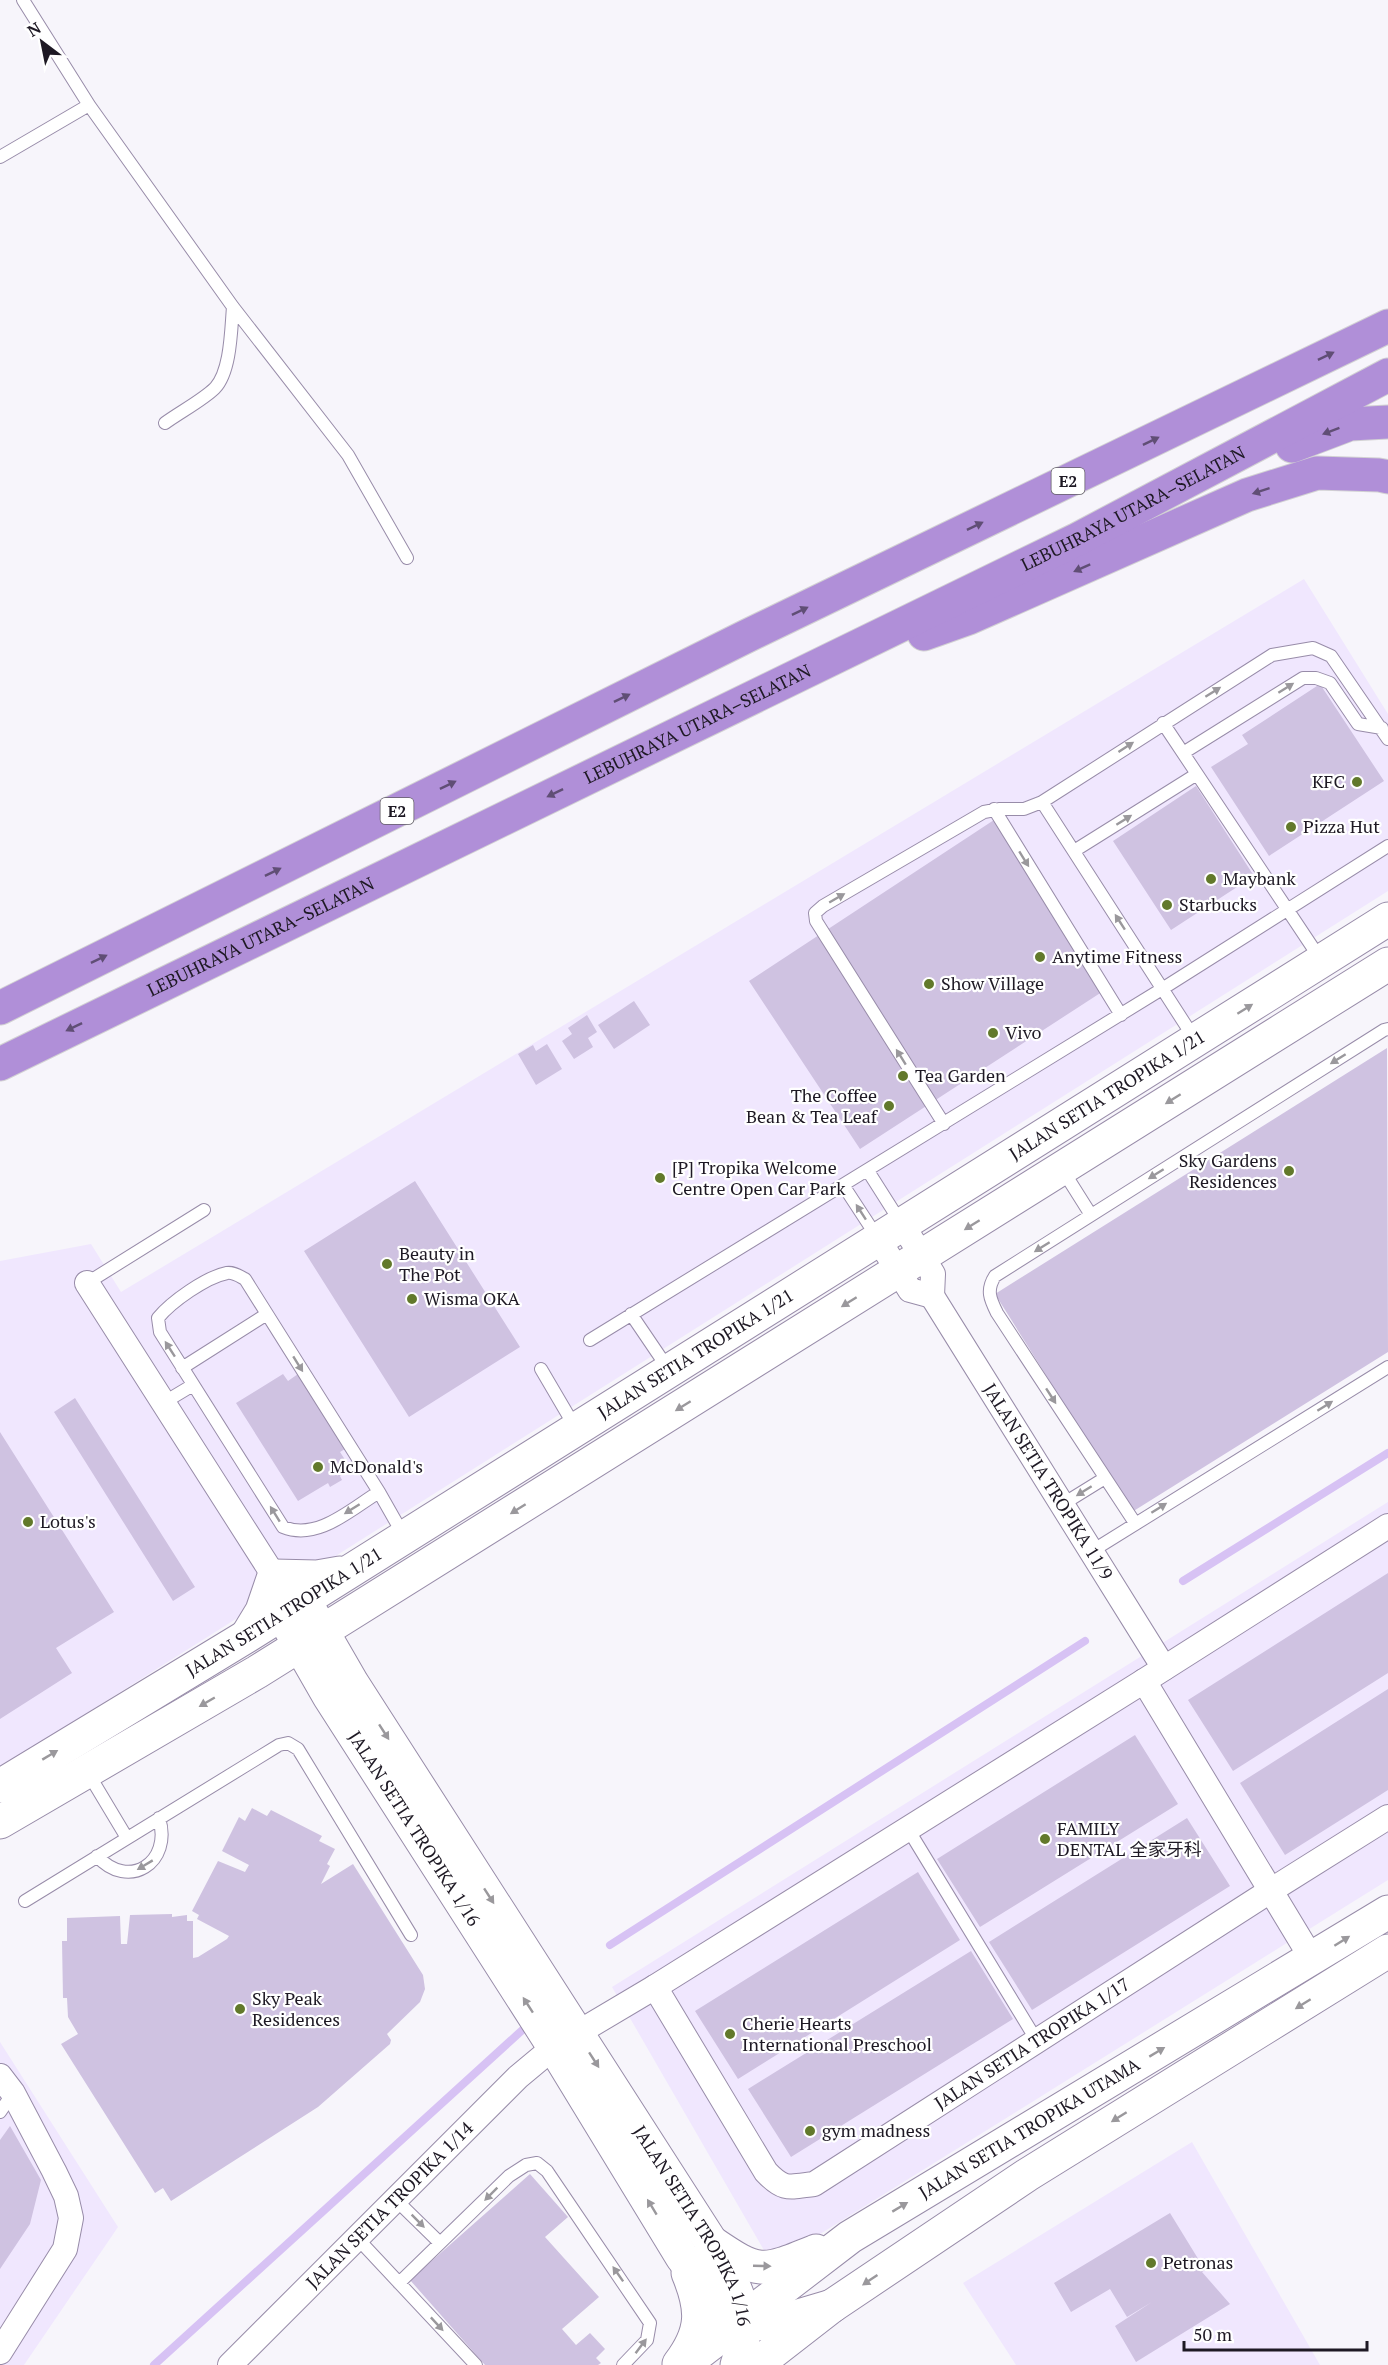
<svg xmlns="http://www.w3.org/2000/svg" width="1388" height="2365" font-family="'PT Serif','Noto Sans SC',serif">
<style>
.built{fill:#f0e7fe}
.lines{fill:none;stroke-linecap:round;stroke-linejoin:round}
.stream{stroke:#d7c2f4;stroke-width:8}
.building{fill:#cfc2e1}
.lane-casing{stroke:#988ca9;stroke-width:14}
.street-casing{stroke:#988ca9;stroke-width:26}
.secondary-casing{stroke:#988ca9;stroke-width:35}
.highway-casing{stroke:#d2d1d3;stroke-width:35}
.lane{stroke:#fff;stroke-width:12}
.street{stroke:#fff;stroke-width:24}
.secondary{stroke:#fff;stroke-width:33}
.highway{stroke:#b08fd8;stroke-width:33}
.oneway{fill:#604e75}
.oneway2{fill:#9a989c}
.poi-dot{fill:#62792b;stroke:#fff;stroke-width:2}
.labels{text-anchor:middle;stroke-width:4.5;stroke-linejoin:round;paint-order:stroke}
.shield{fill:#fff;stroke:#625e66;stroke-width:1.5}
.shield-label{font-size:16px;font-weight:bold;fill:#1e1924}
.street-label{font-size:18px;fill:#1e1924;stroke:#fff}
.poi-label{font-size:18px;fill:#1e1924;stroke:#fff;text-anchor:start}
</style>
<rect width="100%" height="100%" fill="#f7f5fb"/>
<path class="built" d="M1304,579L1388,714V891L0,1768V1261L91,1244L121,1292Z
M1388,1502V1880L772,2264L612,1987Z
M0,2042L118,2227L24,2365H0Z
M1192,2142L1320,2365H1016L963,2283Z"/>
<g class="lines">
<path class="stream" d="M1183,1581L1388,1453
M610,1945L1085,1641
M154,2365L529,2024"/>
</g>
<path class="building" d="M1320,684L1384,781L1269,856L1211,767L1248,744L1242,735Z
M1196,786L1254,876L1171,930L1113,841Z
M997,818L1108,988L860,1149L749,981Z
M634,1001L650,1025L614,1049L598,1025Z
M587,1015L597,1032L588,1038L593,1047L574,1059L562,1041L572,1034L568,1028Z
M547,1044L562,1069L536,1085L518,1054L533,1045L536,1051Z
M1387,1048L1388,1352L1132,1512L995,1294Z
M415,1181L520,1347L409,1417L304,1251Z
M283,1374L288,1381L298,1374L345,1449L340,1452L351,1469L340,1476L342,1480L330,1487L328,1483L298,1501L236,1403Z
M75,1398L195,1587L173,1601L54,1412Z
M0,1432L114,1612L56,1648L72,1673L0,1719Z
M1388,1573V1673L1233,1771L1188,1700Z
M1388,1689V1790L1285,1855L1240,1783Z
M1135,1735L1178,1804L980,1927L937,1859Z
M252,1808L267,1816L271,1810L322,1836L319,1841L335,1849L327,1864L330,1866L321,1884L353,1864L423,1975L425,1989L420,2002L387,2034L391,2040L390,2044L318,2107L171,2201L163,2188L155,2193L61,2044L78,2034L68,2017L67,1998H63L62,1941H67V1918L120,1916L121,1944H127L130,1915L172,1914V1917L187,1915V1921H193V1958L198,1957L227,1939L229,1936L197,1919L199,1915L192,1911L218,1861L245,1872L249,1865L222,1851L239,1817L245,1821Z
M1187,1818L1230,1886L1032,2010L989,1942Z
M918,1872L960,1940L738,2079L695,2011Z
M971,1951L1013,2019L791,2157L748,2089Z
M10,2126L41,2180L30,2224L0,2269V2140Z
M530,2174L568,2217L545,2237L599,2297L562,2329L576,2345L590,2333L605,2349L596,2358L601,2363L598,2365H485L410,2280Z
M1170,2213L1205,2270L1202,2272L1230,2304L1136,2362L1115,2326L1152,2302L1127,2317L1110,2289L1071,2312L1054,2283Z"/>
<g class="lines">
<g class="lane-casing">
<path id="lane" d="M89,105L233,307L348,455L407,558
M0,157L89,105L23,0
M165,423C180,412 203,400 215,388C231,371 231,329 233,307
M1163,723L1321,960
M1183,753L1303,678H1316L1330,683L1358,724L1382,728
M1042,802L1194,1038
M994,809L1121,1015
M1074,851L1197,774
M944,1124L816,921L815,913L823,906L984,812L1000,809H1024L1042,802L1272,655L1313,648L1331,656L1388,739
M1062,1169L1091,1215
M868,1171L901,1223
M843,1185L877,1237
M87,1283L204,1210
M631,1314L669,1370
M590,1340L1162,989L1388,846
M182,1368L267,1314
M541,1369L575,1427
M163,1403L193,1385
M379,1492C351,1509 318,1541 283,1527L160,1332L158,1318C171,1302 206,1277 227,1273C233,1272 239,1276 245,1279L379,1492L404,1536
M1063,1504L1105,1478
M1135,1523L997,1313C990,1299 986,1290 995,1276L1384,1030L1388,1029
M1092,1551L1388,1367
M88,1773L127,1838
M908,1829L1037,2041
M97,1856C128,1891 173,1863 159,1818
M25,1901L279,1745L288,1743L298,1749L411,1935
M0,2112L13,2093
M396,2200L440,2243
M358,2239L476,2365
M399,2283L509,2176L526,2165L537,2163L547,2171L650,2323L647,2340L623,2365"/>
</g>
<g class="street-casing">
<g id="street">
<path d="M902,1224L933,1274L932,1296"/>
<path d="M878,1239L910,1290L932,1296"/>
<path d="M87,1283L274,1576L277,1592"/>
<path id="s1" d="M932,1296L1164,1668"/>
<path d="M1144,1681L1312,1959"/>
<path id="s2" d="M655,1987L766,2172C784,2191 789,2187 814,2184L1270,1891L1388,1817"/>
<path d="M0,2076L13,2093L54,2171L66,2196L71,2218L65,2249L0,2352"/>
<path id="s3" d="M230,2365L518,2077L554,2047L655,1987L1144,1681L1388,1526"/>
</g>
</g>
<g class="secondary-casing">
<g id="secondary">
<path id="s4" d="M311,1612L352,1683L711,2242C734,2285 755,2315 737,2365"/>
<path id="s5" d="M290,1628L329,1696L554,2047L682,2257L722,2308L743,2320L768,2325L832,2306"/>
<path d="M248,1634L262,1611L274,1576L317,1577L340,1573"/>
<path id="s6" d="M0,1786L247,1636L1388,919"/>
<path d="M0,1822L257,1672L1388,964"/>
<path d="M711,2242C759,2275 762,2273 816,2251"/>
<path d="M679,2364C704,2331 703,2309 688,2273"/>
<path id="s7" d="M683,2365L850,2237L1388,1912"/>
<path d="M756,2365L832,2306L1027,2175L1388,1951"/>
</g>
</g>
<g class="highway-casing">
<g id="highway">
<path d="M1292,446L1350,424L1388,422"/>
<path d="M924,634L969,618L1247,495L1317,473L1379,475L1388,477"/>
<path d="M0,1008L747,636L1388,326"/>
<path id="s8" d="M0,1064L1078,539L1388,375"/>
</g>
</g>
<use href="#lane" class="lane"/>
<use href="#street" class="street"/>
<use href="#secondary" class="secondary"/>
<use href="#highway" class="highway"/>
</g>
<defs><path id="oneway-solid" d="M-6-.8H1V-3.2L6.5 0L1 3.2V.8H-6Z" transform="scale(1.5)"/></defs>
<g class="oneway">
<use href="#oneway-solid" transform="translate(1326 356) rotate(-26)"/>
<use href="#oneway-solid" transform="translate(1331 431) rotate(159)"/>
<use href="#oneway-solid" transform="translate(1151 441) rotate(-26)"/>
<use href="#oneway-solid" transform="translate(1261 491) rotate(162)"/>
<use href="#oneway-solid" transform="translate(975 526) rotate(-26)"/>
<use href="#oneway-solid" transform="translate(1082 568) rotate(156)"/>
<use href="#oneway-solid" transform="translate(800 611) rotate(-26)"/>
<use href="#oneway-solid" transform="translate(622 698) rotate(-26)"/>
<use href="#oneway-solid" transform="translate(448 785) rotate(-26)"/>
<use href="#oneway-solid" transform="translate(555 793) rotate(154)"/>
<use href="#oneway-solid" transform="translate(273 872) rotate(-26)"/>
<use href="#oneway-solid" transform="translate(99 959) rotate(-26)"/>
<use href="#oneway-solid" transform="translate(74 1027) rotate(154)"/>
</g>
<g class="oneway2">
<use href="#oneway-solid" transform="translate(1286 688) rotate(-32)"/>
<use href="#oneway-solid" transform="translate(1213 692) rotate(-32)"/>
<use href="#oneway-solid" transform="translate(1126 747) rotate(-33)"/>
<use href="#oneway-solid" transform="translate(1124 820) rotate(-32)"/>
<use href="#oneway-solid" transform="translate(1024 859) rotate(58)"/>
<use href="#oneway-solid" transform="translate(837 898) rotate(-30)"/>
<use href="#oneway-solid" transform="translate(1120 922) rotate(-123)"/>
<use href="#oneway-solid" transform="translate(1245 1009) rotate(-32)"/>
<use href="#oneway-solid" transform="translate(901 1057) rotate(-122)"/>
<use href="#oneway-solid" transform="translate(1338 1059) rotate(148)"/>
<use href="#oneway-solid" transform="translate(1173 1099) rotate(148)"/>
<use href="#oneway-solid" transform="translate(1156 1174) rotate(148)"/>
<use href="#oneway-solid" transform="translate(861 1212) rotate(-123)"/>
<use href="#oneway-solid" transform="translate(972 1225) rotate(148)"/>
<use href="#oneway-solid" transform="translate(1042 1247) rotate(148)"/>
<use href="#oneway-solid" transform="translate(849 1302) rotate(148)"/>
<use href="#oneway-solid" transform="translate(170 1349) rotate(-123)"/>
<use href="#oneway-solid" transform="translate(298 1364) rotate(58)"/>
<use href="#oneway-solid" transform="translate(1051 1396) rotate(57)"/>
<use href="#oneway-solid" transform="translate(683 1406) rotate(148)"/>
<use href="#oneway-solid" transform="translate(1325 1406) rotate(-32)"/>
<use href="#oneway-solid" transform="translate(1084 1491) rotate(148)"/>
<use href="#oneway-solid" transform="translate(1159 1508) rotate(-32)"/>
<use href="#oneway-solid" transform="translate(352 1509) rotate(148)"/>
<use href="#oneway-solid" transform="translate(518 1509) rotate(148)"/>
<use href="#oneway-solid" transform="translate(275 1514) rotate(-122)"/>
<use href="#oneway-solid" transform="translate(207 1702) rotate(150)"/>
<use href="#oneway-solid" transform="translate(384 1732) rotate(57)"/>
<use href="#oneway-solid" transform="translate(50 1755) rotate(-31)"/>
<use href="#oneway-solid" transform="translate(145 1865) rotate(149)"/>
<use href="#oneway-solid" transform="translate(489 1896) rotate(57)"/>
<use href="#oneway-solid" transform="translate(1342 1941) rotate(-32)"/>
<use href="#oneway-solid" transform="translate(1303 2004) rotate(148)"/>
<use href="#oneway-solid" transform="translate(528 2005) rotate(-123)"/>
<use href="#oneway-solid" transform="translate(1157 2052) rotate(-31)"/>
<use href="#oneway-solid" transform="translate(594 2060) rotate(57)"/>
<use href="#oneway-solid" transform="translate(1119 2117) rotate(148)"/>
<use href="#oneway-solid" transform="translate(491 2194) rotate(135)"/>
<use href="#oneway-solid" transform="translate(652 2207) rotate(-121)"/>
<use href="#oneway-solid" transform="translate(900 2207) rotate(-31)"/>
<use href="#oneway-solid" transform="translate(418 2221) rotate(45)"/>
<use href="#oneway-solid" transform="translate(762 2266) rotate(2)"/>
<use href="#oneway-solid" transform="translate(618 2274) rotate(-125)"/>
<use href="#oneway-solid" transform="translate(870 2280) rotate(146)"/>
<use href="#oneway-solid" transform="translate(437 2324) rotate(47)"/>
<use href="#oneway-solid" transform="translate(641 2346) rotate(-53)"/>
</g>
<g class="poi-dot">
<circle cx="1357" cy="782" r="6"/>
<circle cx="1291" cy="827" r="6"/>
<circle cx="1211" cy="879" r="6"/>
<circle cx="1167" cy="905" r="6"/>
<circle cx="1040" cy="957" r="6"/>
<circle cx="929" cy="984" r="6"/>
<circle cx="993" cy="1033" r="6"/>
<circle cx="903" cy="1076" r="6"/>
<circle cx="889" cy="1106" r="6"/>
<circle cx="1289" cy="1171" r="6"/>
<circle cx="660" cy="1178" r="6"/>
<circle cx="387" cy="1264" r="6"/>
<circle cx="412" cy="1299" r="6"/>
<circle cx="318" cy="1467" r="6"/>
<circle cx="28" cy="1522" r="6"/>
<circle cx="1045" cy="1839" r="6"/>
<circle cx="240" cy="2009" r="6"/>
<circle cx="730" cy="2034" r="6"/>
<circle cx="810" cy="2131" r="6"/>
<circle cx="1151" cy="2263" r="6"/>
</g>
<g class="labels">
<g class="shield">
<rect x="1051.5" y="468" width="33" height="26" rx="4.5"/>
<rect x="380.5" y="798" width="33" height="26" rx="4.5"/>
</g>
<g class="shield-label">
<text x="1068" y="487">E2</text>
<text x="397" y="817">E2</text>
</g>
<g class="street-label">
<text dy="6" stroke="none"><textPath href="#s8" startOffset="1262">LEBUHRAYA UTARA–SELATAN</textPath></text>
<text dy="6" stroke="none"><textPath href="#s8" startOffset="776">LEBUHRAYA UTARA–SELATAN</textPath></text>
<text dy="6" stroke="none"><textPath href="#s8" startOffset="290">LEBUHRAYA UTARA–SELATAN</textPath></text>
<text dy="6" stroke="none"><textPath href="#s6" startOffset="1305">JALAN SETIA TROPIKA 1/21</textPath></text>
<text dy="6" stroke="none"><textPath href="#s6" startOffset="819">JALAN SETIA TROPIKA 1/21</textPath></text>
<text dy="6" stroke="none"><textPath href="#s1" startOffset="219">JALAN SETIA TROPIKA 11/9</textPath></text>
<text dy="6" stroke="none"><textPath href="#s6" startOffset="333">JALAN SETIA TROPIKA 1/21</textPath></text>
<text dy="6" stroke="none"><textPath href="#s5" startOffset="236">JALAN SETIA TROPIKA 1/16</textPath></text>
<text dy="6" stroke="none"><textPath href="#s2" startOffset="528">JALAN SETIA TROPIKA 1/17</textPath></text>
<text dy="6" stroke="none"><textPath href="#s7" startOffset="420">JALAN SETIA TROPIKA UTAMA</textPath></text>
<text dy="6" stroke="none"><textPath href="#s3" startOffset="226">JALAN SETIA TROPIKA 1/14</textPath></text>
<text dy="6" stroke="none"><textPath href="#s4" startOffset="724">JALAN SETIA TROPIKA 1/16</textPath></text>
</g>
<g class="poi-label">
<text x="1345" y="788" text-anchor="end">KFC</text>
<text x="1303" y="833">Pizza Hut</text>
<text x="1223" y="885">Maybank</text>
<text x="1179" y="911">Starbucks</text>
<text x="1052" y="963">Anytime Fitness</text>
<text x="941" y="990">Show Village</text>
<text x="1005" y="1039">Vivo</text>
<text x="915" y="1082">Tea Garden</text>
<text x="877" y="1102" text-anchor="end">The Coffee<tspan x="877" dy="21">Bean &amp; Tea Leaf</tspan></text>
<text x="1277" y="1167" text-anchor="end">Sky Gardens<tspan x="1277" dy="21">Residences</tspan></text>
<text x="672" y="1174">[P] Tropika Welcome<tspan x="672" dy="21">Centre Open Car Park</tspan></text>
<text x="399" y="1260">Beauty in<tspan x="399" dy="21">The Pot</tspan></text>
<text x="424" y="1305">Wisma OKA</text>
<text x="330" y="1473">McDonald's</text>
<text x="40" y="1528">Lotus's</text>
<text x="1057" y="1835">FAMILY<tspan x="1057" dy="21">DENTAL 全家牙科</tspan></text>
<text x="252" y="2005">Sky Peak<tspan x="252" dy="21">Residences</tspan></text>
<text x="742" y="2030">Cherie Hearts<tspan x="742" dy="21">International Preschool</tspan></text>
<text x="822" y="2137">gym madness</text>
<text x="1163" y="2269">Petronas</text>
</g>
</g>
<g transform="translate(42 42) rotate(328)" stroke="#ffffff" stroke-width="4.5" paint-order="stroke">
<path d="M0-4.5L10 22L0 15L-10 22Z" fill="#1e1924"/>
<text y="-9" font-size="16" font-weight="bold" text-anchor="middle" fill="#1e1924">N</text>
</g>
<path d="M1184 2341v9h183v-9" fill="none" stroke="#1e1924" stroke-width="3"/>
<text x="1193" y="2341" font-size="18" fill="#1e1924" stroke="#ffffff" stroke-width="4.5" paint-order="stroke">50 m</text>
</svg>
